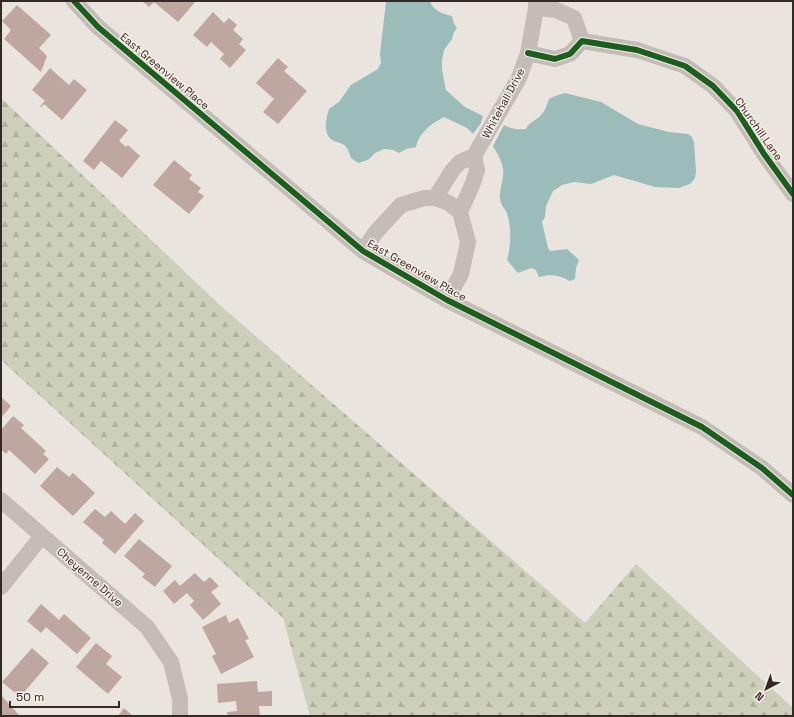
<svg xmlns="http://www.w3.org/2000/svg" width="794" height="717" font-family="'Space Grotesk',sans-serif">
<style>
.forest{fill:url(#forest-firs)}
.water{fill:#9cbcb9}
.building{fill:#bda7a0}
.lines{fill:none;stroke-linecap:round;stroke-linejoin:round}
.street{stroke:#c3bcb7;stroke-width:16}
.cycleway-casing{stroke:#f8eee5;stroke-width:8}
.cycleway{stroke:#1b5e20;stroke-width:6}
.labels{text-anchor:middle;stroke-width:3;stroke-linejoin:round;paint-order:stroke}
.street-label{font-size:11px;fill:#332926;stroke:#f8eee5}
</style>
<defs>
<pattern id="forest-firs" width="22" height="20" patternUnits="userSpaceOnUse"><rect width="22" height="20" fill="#cccfb9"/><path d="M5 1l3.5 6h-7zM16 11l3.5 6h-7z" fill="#b0b29f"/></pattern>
</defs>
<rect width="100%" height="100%" fill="#eae4de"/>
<path class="forest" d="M1,98L222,307L585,623L636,564L793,708V716H310L283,618L1,360Z"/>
<path class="water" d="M386,1H430C433,11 443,14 452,16L454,24L457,28L454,32L452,39L444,50L442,61V70L446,90L465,107L483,116L481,123L473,134L467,128L444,117C431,124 419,132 416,147L406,149L399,153L393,150L384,149L375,153L368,160L358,163L351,158C349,151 347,145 340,143C338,142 336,142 334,141C322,135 326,119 329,109L339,102L351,85L378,69L381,63L380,54Z
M565,93L601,102L638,124L669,132L688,134L692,137L694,142L696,171L695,178L690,184L679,188L655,187L614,175L591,184L574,182L562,185L553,191L546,206L545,217L542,222L548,248L550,251L567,249L579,260L576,268L575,279L570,281C559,275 551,274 539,277L536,270L531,268L518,273L507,260C511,246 512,226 506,211C504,208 502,206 501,203C497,192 505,180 503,169C502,161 497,153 493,146L504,125C512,129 518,130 526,129C530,121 536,121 541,115C545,111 547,105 549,99L555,96Z"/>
<path class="building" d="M142,1H196L178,22L154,2L149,7Z
M17,5L51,35L39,48L47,56L41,72L4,39L11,30L2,21Z
M213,12L224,23L229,18L237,25L233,30L243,39L239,44L246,50L230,68L220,59L224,54L211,42L207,47L193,35Z
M278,58L288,67L284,71L307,91L278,124L263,112L274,99L256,83Z
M50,68L69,85L74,79L87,90L62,120L44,104L41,107L40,106L45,101L32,90Z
M115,120L128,130L119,141L126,147L128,145L140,156L122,178L101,161L94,170L83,161Z
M174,160L192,175L189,179L201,188L198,192L204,196L189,214L153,185Z
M1,397L11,406L1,418Z
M13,416L24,425L21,428L46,451L43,454L49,459L35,474L9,450L6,454L1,449V430Z
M57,467L69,477L73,473L95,493L73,516L40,486Z
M95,509L105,517L111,511L125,524L135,513L144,521L115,554L102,543L104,540L83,522Z
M139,539L172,566L155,587L142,577L145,574L124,556Z
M195,573L204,582L210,577L219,586L211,592L221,604L203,620L190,605L194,601L187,593L174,604L163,591L175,580L180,586Z
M41,604L59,620L64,614L91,638L77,654L46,627L41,633L27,621Z
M226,615L229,623L238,618L249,639L245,640L254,657L221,674L212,656L216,654L202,627Z
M96,643L112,656L106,664L122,677L108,694L76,667Z
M32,648L49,663L20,697L2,682Z
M257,681L258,692L272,691V706H259L260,716H228L227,712L237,711L236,701L218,703L217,684Z
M1,695L19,715L17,716H1Z
M124,708L133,716H118Z"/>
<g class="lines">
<path class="street" d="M74,1L98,27L363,251L447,300L702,427L762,468L793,495
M536,8L556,10L574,18L582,41
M528,53L555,59L570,54L582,41L637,50L685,66L713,86L737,111L764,154L793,194
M435,198L452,171L460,162L474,156L519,78L528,53L536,8V1
M460,212L473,183L477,170L474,156
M363,251L376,232L401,205L425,198H435L449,203L460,212L468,242L461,274L447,300
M1,500L147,627L171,662L180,699V716
M1,587L42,536"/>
<g class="cycleway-casing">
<path id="cycleway" d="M74,1L98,27L363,251L447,300L702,427L762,468L793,495
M528,53L555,59L570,54L582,41L637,50L685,66L713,86L737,111L764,154L793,194"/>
</g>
<use href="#cycleway" class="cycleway"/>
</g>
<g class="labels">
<g class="street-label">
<text transform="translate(165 71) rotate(40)" y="4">East Greenview Place</text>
<text transform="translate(503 103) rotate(-62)" y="4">Whitehall Drive</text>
<text transform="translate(759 129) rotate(55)" y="4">Churchill Lane</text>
<text transform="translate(417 270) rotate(30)" y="4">East Greenview Place</text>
<text transform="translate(90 577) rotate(41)" y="4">Cheyenne Drive</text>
</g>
</g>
<rect width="794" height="717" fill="none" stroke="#332926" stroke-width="4"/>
<g transform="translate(766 689) rotate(221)" stroke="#f8eee5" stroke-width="3" paint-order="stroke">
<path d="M0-3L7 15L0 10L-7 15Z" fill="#332926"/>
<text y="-6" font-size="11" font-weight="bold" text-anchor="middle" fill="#332926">N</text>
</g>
<path d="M10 701v6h109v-6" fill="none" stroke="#332926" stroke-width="2"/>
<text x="16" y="701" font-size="12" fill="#332926" stroke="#f8eee5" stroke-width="3" paint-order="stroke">50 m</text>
</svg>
